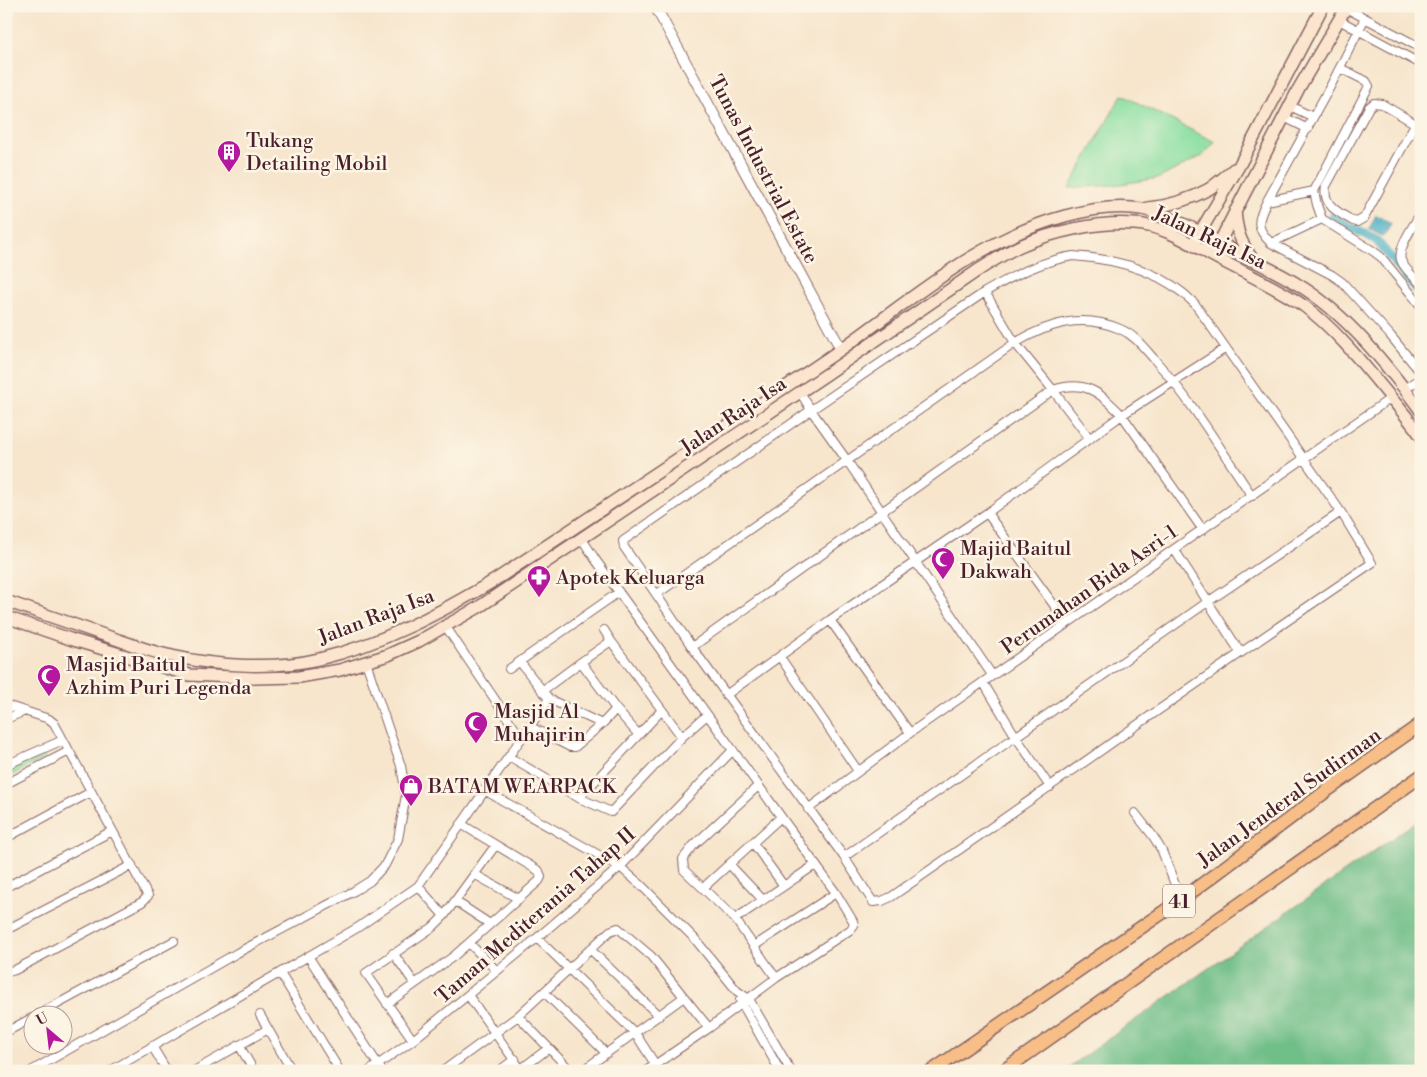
<svg xmlns="http://www.w3.org/2000/svg" width="1427" height="1077" font-family="'Libre Bodoni',serif">
<style>
.green{fill:#8adfa2;stroke:#6a7f66}
.forest{fill:#6fbe88;stroke:#5c6e5a}
.water{fill:#46aec5;stroke:#486678}
.lines{fill:none;stroke-linecap:round;stroke-linejoin:round}
.canal{stroke:#46aec5;stroke-width:9}
.minor-casing{stroke:#876463;stroke-width:10}
.tertiary-casing{stroke:#876463;stroke-width:12}
.secondary-casing{stroke:#876463;stroke-width:14}
.trunk-casing{stroke:#876463;stroke-width:15}
.minor{stroke:#fff;stroke-width:8}
.tertiary{stroke:#fff;stroke-width:10}
.secondary{stroke:#fce5cf;stroke-width:11}
.trunk{stroke:#f7be87;stroke-width:12}
.labels{text-anchor:middle;stroke-width:5;stroke-linejoin:round;paint-order:stroke}
.shield{fill:#fcf5e5;stroke:#7f5f63;stroke-width:1}
.shield-label{font-size:19px;font-weight:bold;fill:#4a1f2b}
.poi-label{font-size:20px;fill:#4a1f2b;stroke:#fcf5e5;text-anchor:start}
.street-label{font-size:20px;fill:#4a1f2b;stroke:#fcf5e5}
</style>
<rect width="100%" height="100%" fill="#fcf5e5"/>
<filter id="ink" filterUnits="userSpaceOnUse"><feTurbulence type="fractalNoise" baseFrequency=".02" numOctaves="2"/><feDisplacementMap in="SourceGraphic" scale="10" xChannelSelector="R" yChannelSelector="G"/><feConvolveMatrix kernelMatrix="1 2 1 2 8 2 1 2 1" color-interpolation-filters="sRGB"/></filter>
<filter id="wash" filterUnits="userSpaceOnUse"><feTurbulence type="fractalNoise" baseFrequency=".0096" numOctaves="4" result="noise"/><feDisplacementMap in="SourceGraphic" scale="20" xChannelSelector="R" yChannelSelector="G"/><feGaussianBlur stdDeviation="1.12" result="paint"/><feColorMatrix in="noise" values="0 0 0 0 0 0 0 0 0 0 0 0 0 0 0 0 0 1.4 0 .05"/><feComposite in="paint" operator="in"/></filter>
<g filter="url(#wash)">
<rect width="100%" height="100%" fill="#f7e5cc"/>
<path class="green" d="M1122,95L1215,142L1202,156L1159,178L1114,185L1069,188Z
M41,751L45,758L6,778V766Z"/>
<path class="forest" d="M1421,818V1071H1063Z"/>
<path class="water" d="M1376,215L1391,223L1384,237L1369,229Z"/>
<g class="lines">
<path class="canal" d="M1331,217L1376,240L1421,294"/>
</g>
</g>
<g filter="url(#ink)">
<g class="lines">
<g class="minor-casing">
<path id="minor" d="M1346,8L1421,48
M1365,18L1331,85L1267,201C1258,220 1254,227 1271,243L1332,275L1342,282L1390,335L1421,373
M1339,20L1421,64
M1290,106L1313,117
M1284,117L1308,129
M1415,124L1364,218L1357,222L1353,221C1339,213 1322,205 1326,186L1369,107L1374,103L1382,104L1421,127
M1267,201L1314,191
M1421,213C1415,223 1397,248 1401,260C1404,269 1414,277 1421,284
M1322,219L1317,205L1314,191L1369,86L1366,81L1340,68
M1271,243L1322,219L1373,251L1381,257L1421,306
M1073,256C1117,259 1163,271 1195,304L1341,512L1372,563C1210,672 1052,786 891,897L882,901L873,902L844,857L692,647L624,547L623,541L811,410L985,292C1013,276 1041,261 1073,256Z
M985,292L1015,343L1053,390L1090,439
M1405,389L1421,378
M800,392L811,410L848,462L992,675
M987,513L1067,623
M582,539L595,559L836,893L853,921L854,925L850,930L776,978L709,1028L646,1071
M1174,549L1240,652
M657,594L1015,343C1049,323 1082,313 1120,329C1135,335 1144,348 1154,359C1192,401 1221,450 1252,496
M830,620L910,733
M446,627L521,738
M604,630L611,641
M692,647L1053,390C1086,379 1100,393 1122,415L1203,530
M780,657L858,771
M520,662L549,699L602,724
M581,662L616,709L638,734
M509,669L619,592
M983,682L1016,737L1050,787
M542,691L581,662L611,641L682,737
M726,695L830,620L987,513L1122,415L1226,348
M6,705L49,719L54,723L148,896L142,902L15,970L6,972
M6,719L25,711
M529,726L570,747H575L602,724L616,709
M509,757L579,798L611,812L682,737L707,715
M6,765L63,740
M6,784L69,751
M758,786L693,846L683,859L684,870L735,919L776,978
M484,790L620,867L641,885L695,939L737,991L749,999L791,1071
M579,798L662,710
M808,809L910,733L1391,398
M1135,813L1153,836L1162,851L1181,900
M6,838L91,792
M753,843L784,886
M844,857L1209,601L1341,512
M729,864L763,900
M474,874L519,899
M418,886L444,916
M6,887L112,831
M703,888L781,817
M455,901L490,924
M735,919L815,865
M6,930L132,865
M537,938L635,1033L655,1064
M469,943L497,971
M754,946L836,893
M590,949L659,1016
M393,953L415,984
M308,956L382,1071
M280,973L340,1071
M544,992L606,1053
M468,995L522,1071
M684,997L709,1028
M740,1000L780,1071
M387,1004L454,956L539,881L541,877L539,871L461,824
M39,1014L174,941
M260,1015L292,1071
M518,1016L571,1071
M6,1032L32,1018
M413,1040L366,973L433,927L444,916L495,846
M239,1045L254,1071
M152,1046L167,1071
M521,1069L549,1048
M31,1071L237,953L354,891L370,881L385,865L398,839L406,795L401,766L366,662
M110,1071L357,928L418,886L549,699
M194,1071L268,1029
M369,1071L413,1040L537,938L620,867L733,750
M443,1071L518,1016L610,931L618,928L651,956L684,997L582,1071
M499,1071L515,1059"/>
</g>
<g class="tertiary-casing">
<path id="tertiary" d="M655,6L841,349"/>
</g>
<g class="secondary-casing">
<path id="secondary" d="M1148,208C1168,206 1191,199 1209,189C1218,183 1226,176 1234,169
M1235,211C1237,233 1240,241 1253,260
M1196,239L1239,166L1323,6
M1216,249L1299,88L1347,6
M6,601C40,613 73,624 107,636C128,643 150,652 172,656C217,666 273,670 319,659C382,644 440,613 495,580C605,507 715,435 824,361C903,308 970,242 1065,216C1090,209 1117,205 1142,209C1172,215 1211,238 1238,253C1258,263 1278,272 1297,284C1345,312 1388,366 1421,411
M6,617L70,639L189,675L255,678L299,677L340,670L388,655L419,641L479,607L827,374L977,271C991,262 1005,253 1020,246C1051,232 1099,221 1134,224C1162,225 1188,242 1211,255C1242,272 1275,286 1304,306C1335,329 1359,359 1383,388C1396,404 1409,419 1421,436"/>
</g>
<g class="trunk-casing">
<path id="trunk" d="M932,1071L1181,900L1329,789L1421,724
M1003,1071L1421,776"/>
</g>
<use href="#minor" class="minor"/>
<use href="#tertiary" class="tertiary"/>
<use href="#secondary" class="secondary"/>
<use href="#trunk" class="trunk"/>
</g>
</g>
<defs>
<g id="building-pin" transform="scale(1.25)"><path d="M0 17L-7.5 6A9.5 9.5 0 1 1 7.5 6Z" fill="#b5179e" stroke="#fcf5e5"/><path d="M-4-6H4V6H1V3H-1V6H-4ZM-2.5-4.3h1.7v1.8h-1.7ZM.8-4.3h1.7v1.8H.8ZM-2.5-1h1.7V.8h-1.7ZM.8-1h1.7V.8H.8Z" fill="#fff"/></g>
<g id="mosque-pin" transform="scale(1.25)"><path d="M0 17L-7.5 6A9.5 9.5 0 1 1 7.5 6Z" fill="#b5179e" stroke="#fcf5e5"/><path d="M3.5-4.9A6 6 0 1 0 3.5 4.9A5 5 0 1 1 3.5-4.9Z" fill="#fff"/></g>
<g id="pharmacy-pin" transform="scale(1.25)"><path d="M0 17L-7.5 6A9.5 9.5 0 1 1 7.5 6Z" fill="#b5179e" stroke="#fcf5e5"/><path d="M-2-6h4v4h4v4h-4v4h-4v-4h-4v-4h4Z" fill="#fff"/></g>
<g id="shop-pin" transform="scale(1.25)"><path d="M0 17L-7.5 6A9.5 9.5 0 1 1 7.5 6Z" fill="#b5179e" stroke="#fcf5e5"/><path d="M-5-2.5h2.3a2.7 3.5 0 0 1 5.4 0H5L5.5 6h-11ZM-1.5-2.5h3a1.5 2.3 0 0 0-3 0Z" fill="#fff"/></g>
</defs>
<g fill-rule="evenodd">
<use href="#building-pin" x="229" y="152"/>
<use href="#mosque-pin" x="943" y="559"/>
<use href="#pharmacy-pin" x="539" y="577"/>
<use href="#mosque-pin" x="49" y="676"/>
<use href="#mosque-pin" x="476" y="723"/>
<use href="#shop-pin" x="411" y="786"/>
</g>
<g class="labels">
<rect class="shield" x="1163" y="884.5" width="32" height="33" rx="4"/>
<g class="shield-label">
<text x="1179" y="908">41</text>
</g>
<g class="poi-label">
<text x="246" y="147">Tukang<tspan x="246" dy="23">Detailing Mobil</tspan></text>
<text x="960" y="555">Majid Baitul<tspan x="960" dy="23">Dakwah</tspan></text>
<text x="556" y="584">Apotek Keluarga</text>
<text x="66" y="671">Masjid Baitul<tspan x="66" dy="23">Azhim Puri Legenda</tspan></text>
<text x="494" y="718">Masjid Al<tspan x="494" dy="23">Muhajirin</tspan></text>
<text x="428" y="793">BATAM WEARPACK</text>
</g>
<g class="street-label">
<text transform="translate(764 169) rotate(62)" y="7">Tunas Industrial Estate</text>
<text transform="translate(1210 237) rotate(25)" y="7">Jalan Raja Isa</text>
<text transform="translate(733 415) rotate(-34)" y="7">Jalan Raja Isa</text>
<text transform="translate(1089 589) rotate(-35)" y="7">Perumahan Bida Asri-1</text>
<text transform="translate(376 616) rotate(-21)" y="7">Jalan Raja Isa</text>
<text transform="translate(1289 797) rotate(-36)" y="7">Jalan Jenderal Sudirman</text>
<text transform="translate(535 915) rotate(-41)" y="7">Taman Mediterania Tahap II</text>
</g>
</g>
<rect width="1427" height="1077" fill="none" stroke="#fcf5e5" stroke-width="25"/>
<g transform="translate(48 1030) rotate(332)"><circle r="24" fill="#fcf5e5" stroke="#b59f9b"/>
<path d="M0-4L9 19L0 12L-9 19Z" fill="#b5179e"/>
<text y="-8" font-size="14" font-weight="bold" text-anchor="middle" fill="#4a1f2b">U</text>
</g>
</svg>
